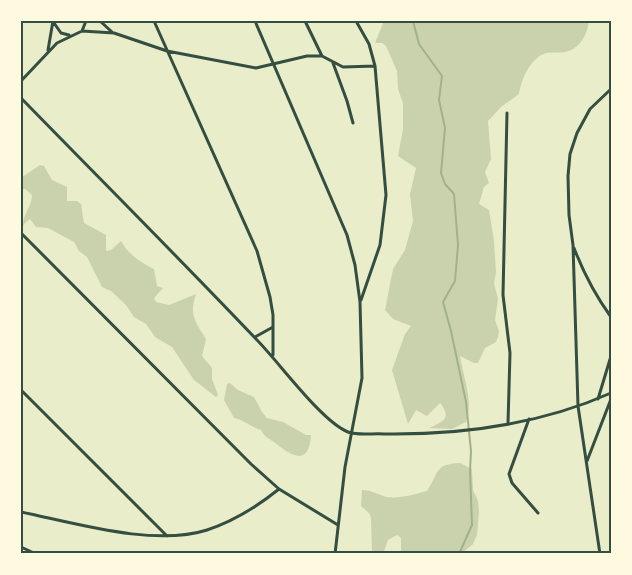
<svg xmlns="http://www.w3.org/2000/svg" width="632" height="575" font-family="'Roboto Condensed',sans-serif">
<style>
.green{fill:#cad2ad}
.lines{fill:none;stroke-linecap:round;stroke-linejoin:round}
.stream{stroke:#a3b18a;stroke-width:2}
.minor{stroke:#344e41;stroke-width:3}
.neatline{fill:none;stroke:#344e41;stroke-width:2}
</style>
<rect width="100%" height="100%" fill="#e9edc9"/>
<path class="green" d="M384,21H589C587,35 580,49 565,52C559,53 552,52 546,53C530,58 521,80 519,94L501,107L488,121L491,159L485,172L489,183L484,187L479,204L489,210L494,241L496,273L494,283L498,299L495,320L499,331L498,337L496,342L485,348L478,363H474L460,356C463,376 474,402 466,422L452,429L429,428C444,421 452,418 440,403L427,416L416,410L408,424L392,370L405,334L411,326L393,319L385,310L393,269L405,250L413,221L410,194L416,168L398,156L403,129V103L398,89L397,71L386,46L382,43H375Z
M40,165L44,166L52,180L67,187V201H77L81,204L84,223L106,235V251L111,250L121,241C128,254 140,262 154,269L157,286L163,288L154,298L156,302L169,305L196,294C189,315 195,321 206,339L202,356L212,368V379L218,395L216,397L194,380L172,347L155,337L146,324L134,317L126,305L111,291L102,287L87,257L79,251L74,242L48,228L36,227L30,219L23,225C23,214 32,206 32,195L25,189H21V178Z
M230,383L238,390L254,397L262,412L267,418L283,422L306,435H311C309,466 293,457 275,443C269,438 265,438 261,430C251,427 244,420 234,418L224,400L227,384Z
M460,463L472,469L473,490L478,501L479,512L477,535L473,544L461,554H401V538L397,535L388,540L383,554H372L371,518L369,513L361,506L362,490C372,490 378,495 387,497C400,499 415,494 427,491C439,473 434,464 460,463Z"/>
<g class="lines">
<path class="stream" d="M413,21L419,44L442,76L439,100L445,128L441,173L445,184L454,194L458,245L455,281L443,302L451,331L466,402L471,451L470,471L472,525L459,554"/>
<path class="minor" d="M100,21L112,32
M154,21L257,251L270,297L273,315V355
M255,21L347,235L355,265L360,302L362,378L345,467L335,554
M305,21L322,56
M356,21L369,44L375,66L386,195L380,245L361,300
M54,23L61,33L69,35
M82,31L86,21
M48,50L53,21
M333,63L347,101L353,123
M21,81L57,43L82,31L114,33L167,51L256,68L307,56H322L343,67L375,66
M21,98C99,178 179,258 256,339C279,362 321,421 348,432C359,436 373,433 384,434C460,435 541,424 611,393
M507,113L503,295L510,353L508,423
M21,233L251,464L279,489L338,525
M574,248C584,274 595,295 611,317
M255,337L273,327
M21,390L167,536
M598,399L611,356
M529,419L509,474L512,483L538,513
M587,461L611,399
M21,512C75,523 154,547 207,530C234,521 258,506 279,489
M21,547L36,554
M600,554L578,406L573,245L569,215L568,176L570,154L577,133L590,109L611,89"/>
</g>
<rect width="632" height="575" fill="none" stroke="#fefae0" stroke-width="45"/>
<rect x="22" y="22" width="588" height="530" class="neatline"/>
</svg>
